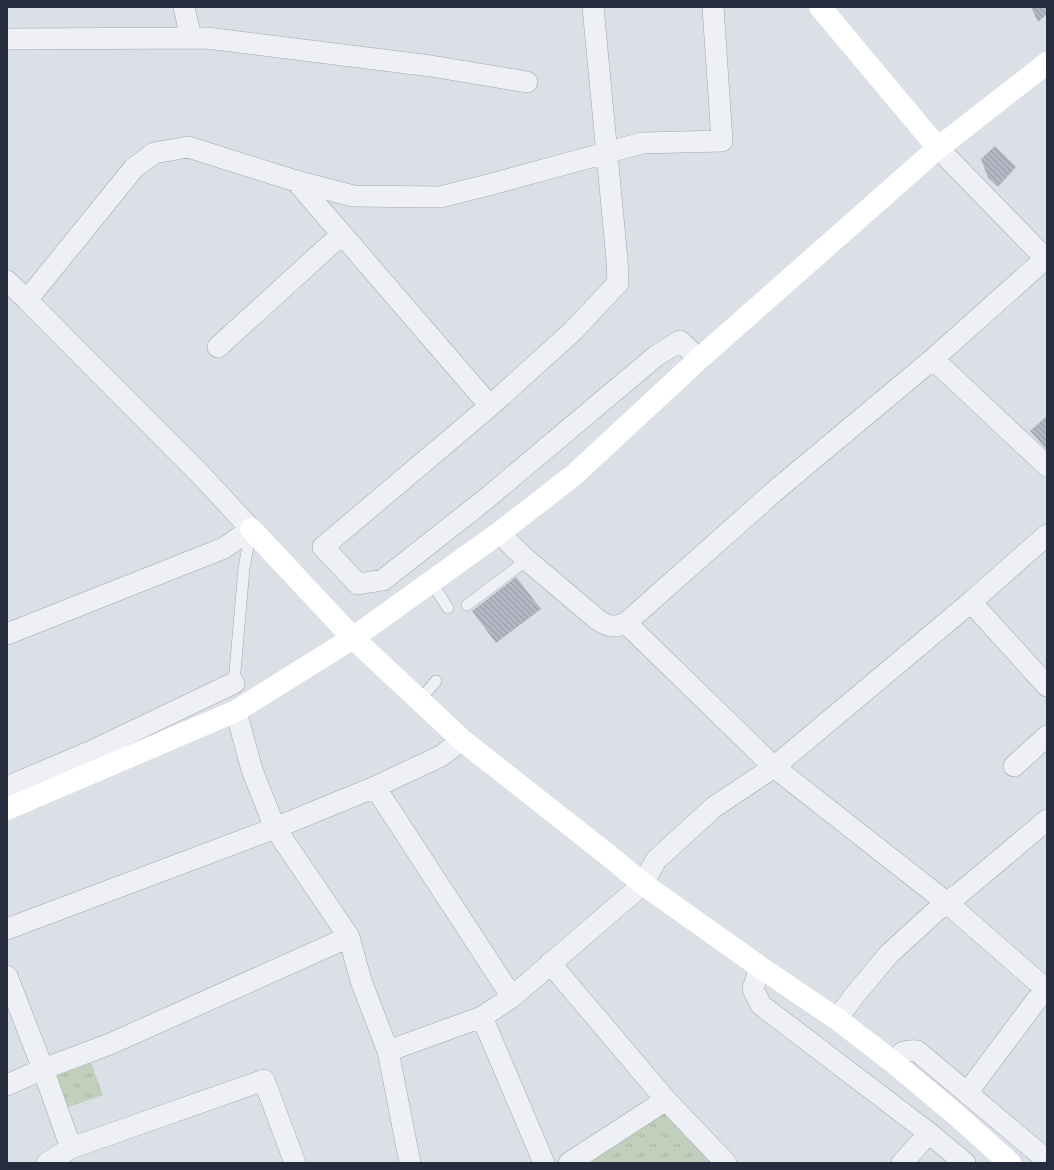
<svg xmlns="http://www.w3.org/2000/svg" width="1054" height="1170" font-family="'Alegreya Sans',sans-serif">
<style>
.grass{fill:url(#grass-tufts)}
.building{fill:url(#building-back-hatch)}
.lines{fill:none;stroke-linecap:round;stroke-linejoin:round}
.lane-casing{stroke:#a1a6b0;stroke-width:12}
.street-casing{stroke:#a1a6b0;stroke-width:22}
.lane{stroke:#eef0f5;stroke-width:11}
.street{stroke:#eef0f5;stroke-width:21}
.secondary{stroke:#fff;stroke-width:22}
</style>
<defs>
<pattern id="grass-tufts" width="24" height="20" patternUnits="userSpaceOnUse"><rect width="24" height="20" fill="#c0d0bc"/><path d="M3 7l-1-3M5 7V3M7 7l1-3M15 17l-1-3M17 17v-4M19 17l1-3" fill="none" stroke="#a5b3a2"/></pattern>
<pattern id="building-back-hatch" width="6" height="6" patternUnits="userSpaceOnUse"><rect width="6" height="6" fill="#b2b8c3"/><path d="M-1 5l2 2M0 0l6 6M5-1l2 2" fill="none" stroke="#9196a0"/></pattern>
</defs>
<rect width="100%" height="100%" fill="#dbdfe6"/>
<path class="grass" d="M91,1063L103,1095L65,1108L54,1077Z
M666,1111L715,1163H588Z"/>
<path class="building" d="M1031,7H1047V14L1038,22Z
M995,146L1016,167L998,187L988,178L981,159Z
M1047,416V450L1030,431Z
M516,577L541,609L496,643L472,611Z"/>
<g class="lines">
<g class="lane-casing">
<path id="lane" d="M431,582L448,608
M467,605L527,560
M234,683L244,568L251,530
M419,701L436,681"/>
</g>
<g class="street-casing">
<path id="street" d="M184,7L191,38
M593,7L617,260L618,283L573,331L490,406L323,547L358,584L383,580L486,499L656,356L680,341L699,359
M7,39L207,38L431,66L527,82
M938,148L1047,260
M296,181L490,406
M7,281L27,300L201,475L251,529L224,548L7,634
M27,300L134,168L154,153L188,147L296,181L353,196L440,197L492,184L642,143L722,141L713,7
M218,347L342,234
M933,359L1047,466
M499,533L527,560L598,620C609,627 614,628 626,623L776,490L933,359L1045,259
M971,602L1047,686
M626,623L774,767L946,902L1047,990
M236,711L252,770L275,828L349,937L361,981L388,1051L410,1163
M1014,766L1047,736
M7,787L92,751L234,683
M375,787L512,997
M7,929L275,828L375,787L441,756L462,740
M550,963L666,1100L726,1163
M760,967L753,989L761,1005L929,1133L965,1163
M7,976L43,1069L71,1148L47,1163
M482,1017L544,1163
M837,1019L854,996L889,954L946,902L959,894L1047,820
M388,1051L482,1017L512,997L643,884L656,860L714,807L774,767L971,602L1047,535
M893,1062C901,1052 904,1050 917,1051L1047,1160
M7,1085L43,1069L110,1044L349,937
M967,1093L1047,986
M71,1148L264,1080L295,1163
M569,1163L666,1100
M902,1163L929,1133"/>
</g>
<use href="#lane" class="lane"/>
<use href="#street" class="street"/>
<path class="secondary" d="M938,148L1047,63
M251,529L353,638L462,740L613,859L643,884L760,967L837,1019L893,1062L954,1113L1010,1163
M7,809L236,711L353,638L499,533L574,475L699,359L938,148L820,7"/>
</g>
<rect width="1054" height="1170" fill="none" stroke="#252c3d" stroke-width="16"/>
</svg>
